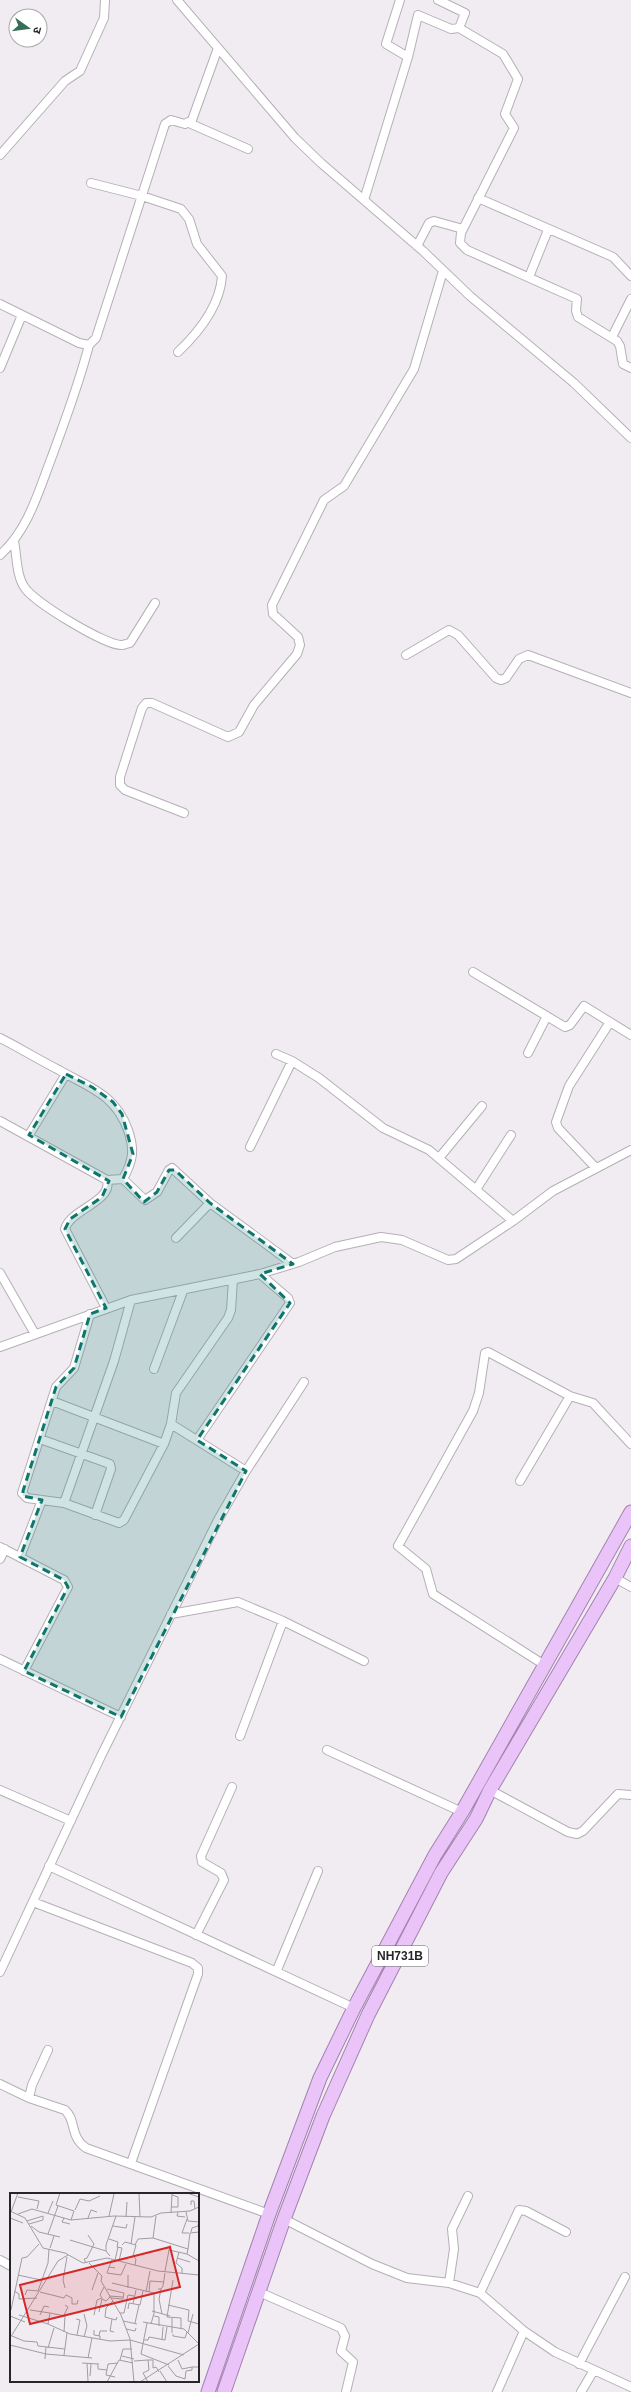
<svg xmlns="http://www.w3.org/2000/svg" width="631" height="2392" font-family="Helvetica,'Noto Sans Devanagari',sans-serif">
<style>
.lines{fill:none;stroke-linecap:round;stroke-linejoin:round}
.minor-casing{stroke:#b4b0b6;stroke-width:10}
.trunk-casing{stroke:#a283ae;stroke-width:15}
.minor{stroke:#fff;stroke-width:8}
.trunk{stroke:#eac4f8;stroke-width:13}
.marked{fill:#0f766e;fill-opacity:0.2;stroke:#0f766e;stroke-width:3;stroke-dasharray:8 5;stroke-linejoin:round}
.labels{text-anchor:middle;stroke-width:4;stroke-linejoin:round;paint-order:stroke}
.shield{fill:#fff;stroke:#676668;stroke-width:1}
.shield-label{font-size:12px;font-weight:bold;fill:#262527}
.inset-road{fill:none;stroke:#a09ca1;stroke-width:1}
.view{fill:#d62828;fill-opacity:0.15;stroke:#d62828;stroke-width:2}
.inset-edge{fill:none;stroke:#262527;stroke-width:2}
</style>
<rect width="100%" height="100%" fill="#f1ecf2"/>
<g class="lines">
<g class="minor-casing">
<path id="minor" d="M177,0L295,138L321,163L423,251L470,296L574,383L631,438
M459,28L503,54L518,79L505,114L514,128L461,233L460,243L467,250L577,299L576,311L578,317L617,341L620,346L623,364L631,368
M408,57L418,15L451,29L459,28L465,13L438,0
M189,123L248,149
M0,155L65,81L80,71L104,18L105,0
M91,183L142,196L181,209L189,219L197,244L222,276C220,306 199,332 178,352
M478,198L613,257L631,276
M364,200L408,57L386,44L400,0
M417,246L429,223L434,221L463,229
M529,277L548,230
M0,304L79,343L89,345L96,338L165,124L171,120L185,124L192,120L218,48
M612,337L631,299
M0,368L22,315
M14,541C17,555 16,576 25,588C34,602 106,646 122,645C124,645 128,643 130,643L155,603
M0,555C28,530 38,493 51,459C65,421 79,384 89,345
M406,655L449,630L458,635L496,678L501,680L506,678L519,659L528,655L631,693
M184,813L125,790L120,785V777L142,708L146,703H152L228,737L239,732L254,705L297,654L300,645L298,637L273,614L272,605L324,500L344,486L414,369L443,271
M473,972L565,1027L570,1025L584,1006L631,1035
M0,1038C20,1048 39,1060 59,1070C90,1088 115,1094 128,1130C135,1150 133,1161 123,1179
M528,1053L547,1016
M276,1054L292,1061L319,1078L383,1128L429,1150L513,1221
M0,1121L107,1180C113,1202 70,1209 65,1229L106,1308
M29,1135L66,1074
M250,1147L292,1061
M439,1158L482,1106
M595,1167L558,1128L556,1122L569,1086L610,1022
M107,1180L123,1179L145,1200L157,1192L169,1170L172,1168L210,1203L293,1264
M477,1188L511,1135
M176,1238L210,1203
M0,1273L35,1334
M90,1314L74,1368L56,1387L22,1493L27,1498L64,1503L119,1523L124,1520L164,1444L171,1424L176,1393L228,1318L231,1310L233,1280
M0,1347L131,1300L260,1274L299,1262L335,1247L381,1237L402,1240L448,1260L456,1259L513,1221L553,1191L631,1150
M154,1369L183,1291
M52,1401L164,1444
M171,1424L246,1471
M40,1439L110,1464L111,1469L95,1515
M197,1440L290,1303L288,1298L260,1274
M520,1481L570,1396L593,1403L631,1444
M64,1503L114,1361L131,1300
M0,1547L64,1580L68,1587L24,1671
M20,1557L42,1500
M0,1559L5,1549
M615,1578L631,1587
M171,1614L238,1602L283,1621L364,1661
M0,1659L121,1717
M546,1666L433,1594L426,1569L398,1546L473,1411L479,1393L485,1353L488,1352L570,1396
M240,1736L283,1621
M327,1750L462,1812
M0,1790L71,1821
M490,1790L568,1832L577,1834L583,1831L618,1794L631,1795
M49,1866L354,2008
M33,1902L192,1963L198,1968V1974L131,2163
M196,1935L224,1880L221,1873L202,1862L201,1856L232,1787
M277,1970L318,1871
M0,1972L101,1756L218,1520L246,1471L304,1382
M48,2050L32,2085L29,2098L65,2110C77,2121 69,2136 86,2148L269,2214
M0,2084L29,2098
M284,2219L372,2264L407,2278L449,2283L480,2293L524,2331L555,2352L631,2387
M0,2260L11,2266
M449,2283L454,2249L452,2229L468,2196
M259,2292L341,2328L345,2336L341,2351L353,2362L346,2392
M480,2293L519,2210L526,2211L566,2232
M579,2364L625,2277
M497,2392L524,2331
M581,2392L594,2370"/>
</g>
<g class="trunk-casing">
<path id="trunk" d="M208,2392L269,2214L320,2078L354,2008L435,1855L462,1812L631,1512
M224,2392L284,2219L323,2116L368,2015L441,1873L476,1819L490,1790L615,1578L631,1546"/>
</g>
<use href="#minor" class="minor"/>
<use href="#trunk" class="trunk"/>
</g>
<path class="marked" d="M66,1074L92,1087L113,1102L122,1114L133,1154L123,1179L144,1202L157,1192L169,1170H175L210,1203L293,1264L260,1274L290,1303L197,1440L246,1471L121,1717L24,1671L68,1587L64,1580L20,1557L42,1500L23,1496V1491L56,1387L74,1368L90,1314L106,1308L65,1229L70,1219L102,1197L109,1181L29,1135Z"/>
<g class="labels">
<rect class="shield" x="372" y="1946" width="56" height="20" rx="3"/>
<g class="shield-label">
<text x="400" y="1960">NH731B</text>
</g>
</g>
<g transform="translate(10 2193)">
<rect width="189" height="189" fill="#f1ecf2"/>
<path class="inset-road" d="M129,0L130,24M177,0L189,4M8,4L29,8L27,16M181,12V8H184L185,16M161,14H168V4L162,2M65,17L70,6L79,8L90,3M0,18L15,25L33,55L55,60L73,70L97,65L148,78L189,82M1,19L8,0M168,19L167,23L175,24M176,19L178,28L189,29M38,20L43,8M161,20L162,1M8,21L22,16L61,27L64,18L46,12L50,0M99,23L104,1M116,24L117,9M0,25L13,30M54,25L52,29L60,31M78,25L81,17L87,19M177,26L172,40H179M61,27L104,23L141,24L151,20L180,18L189,14M17,28L33,23V27L19,31M21,33L29,39L50,44M103,33L116,35L117,31M181,39L182,35L188,33L189,27M38,41L48,13M143,45L178,56L177,61L189,68M99,46L108,49L107,54L112,55L109,68M60,47L96,58M121,51L125,24M112,52L115,49L126,52L123,63L126,66L125,72M125,52L128,46L143,45L146,23M40,55L44,43M178,56L180,40L189,39M159,57L177,61M169,59L166,70L172,75V80M100,63L96,58V52L106,23M167,65L180,69M102,67L99,74L105,75M105,67L108,54M76,70L74,66L77,65L84,51L78,42M79,70L92,83L91,88L111,122L120,146L124,189M99,74L97,80L111,82L116,71M155,78L160,52M8,82L31,87M118,82V95M163,87L157,124L171,125V136M102,90L144,100V120L141,131M55,95L53,87L57,64M97,96L114,100L113,106L101,105M148,96H151L153,93L155,80M151,96L149,106L152,121M82,97L88,80M4,98L9,101V106L27,105M30,99L54,105L56,102L62,105V111H67L68,107M136,99L140,78M139,99L140,88L154,89M15,102L17,97L28,98L38,70L39,56M99,103L113,104M92,105L90,102L94,94M103,108L96,115L95,124L106,127L107,124M123,111L126,97M158,112L179,117L178,128L189,131M118,116L119,110L130,112L133,98M1,117L12,65L17,64L29,51M20,117L40,120L38,131L60,141L100,148L120,147L174,162M142,118L160,123M89,119L92,106L96,108L100,104M40,120L55,123L54,139M110,120H114L118,102L124,103M9,122L38,131M30,122L34,113L39,114M54,122L58,114L55,112M84,122L87,107L92,105M0,123L15,129M144,123L149,124V133M162,125V140M66,126L70,127L67,142M102,126L100,138L104,139M113,128L127,131M133,129L174,136L189,151M125,130L129,112M137,130L131,161L159,172M116,136L125,138L126,135M84,137V142L90,143V146M178,140L183,121M163,141V143L175,145L177,139M2,143L14,148L27,149L28,153L55,156M89,143L90,138H97M74,144L77,133L74,121M0,145L48,68L58,62M134,147H138L139,144L155,147L157,134M152,147L153,134M0,152L36,161L82,165M38,155L44,135M54,162L57,140M112,163L124,166M78,165L82,145M35,166L36,154M110,167L113,156H122M138,167H143V175L146,174L149,179M168,167L172,176L182,174M124,168L138,167L139,177L133,180L138,189M72,170L88,171M77,170L78,188M88,170V176L97,177M158,173L166,183L175,186L176,178L182,177V174H189M150,178L157,189M80,183L81,171M105,184L96,182L98,171L108,170M97,189L109,167L123,170M130,189L189,151"/>
<path class="view" d="M160,54L170,94L20,131L10,92Z"/>
<rect width="189" height="189" class="inset-edge"/>
</g>
<g transform="translate(28 28) rotate(104)"><circle r="19" fill="#ffffff" stroke="#a8a8a9"/>
<path d="M0-3L7 15L0 10L-7 15Z" fill="#356f58"/>
<text y="-6" font-size="11" font-weight="bold" text-anchor="middle" fill="#262527">उ</text>
</g>
</svg>
